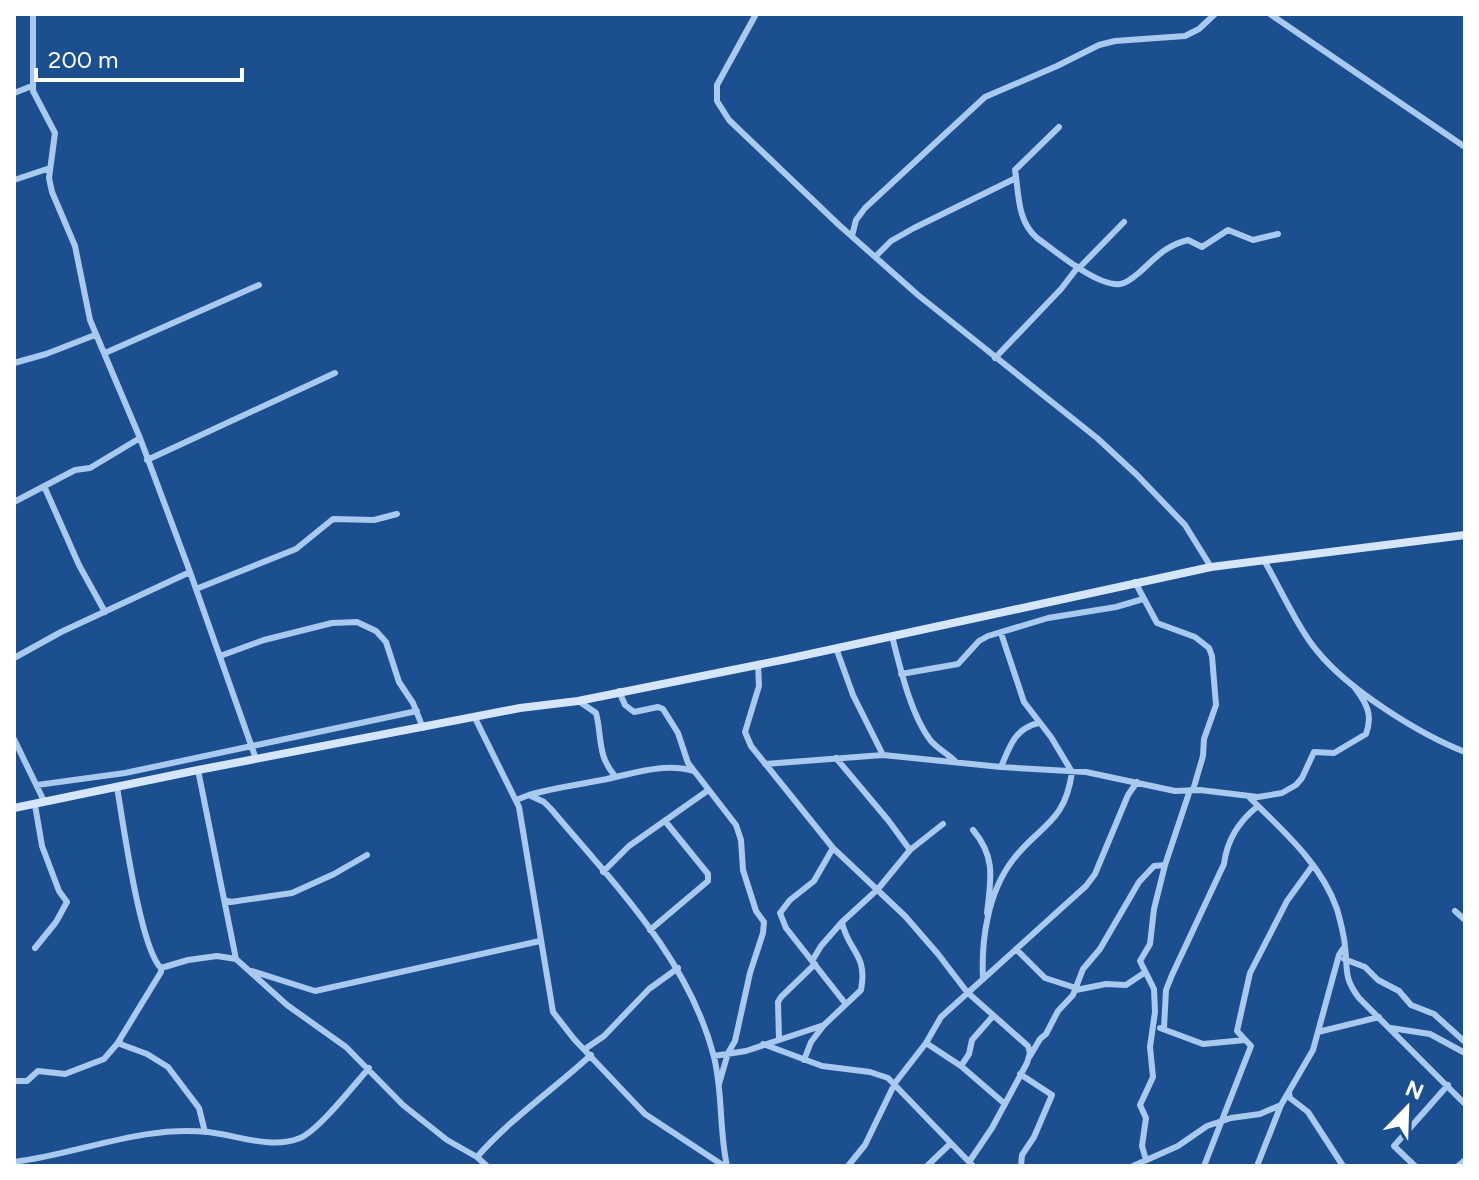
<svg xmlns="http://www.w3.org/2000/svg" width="1479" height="1180" font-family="Figtree,sans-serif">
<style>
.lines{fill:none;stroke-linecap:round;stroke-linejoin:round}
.street{stroke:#a9c9ee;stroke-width:6}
.secondary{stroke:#d6e6fa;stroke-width:8}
</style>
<rect width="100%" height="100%" fill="#1b4f8f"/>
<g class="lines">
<path class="street" d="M33,14V91L55,133L49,178L52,192L75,246L90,320L140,438L190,572L256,759
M756,14L717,85V101L729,120L839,225L918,295L1097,438L1137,475L1185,525L1211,567
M1270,14L1465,147
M14,93L32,86
M1059,127L1015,170C1019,194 1017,221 1037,238C1055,251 1098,287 1120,284C1128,283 1135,276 1141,271C1156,257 1167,245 1188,240L1202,247L1228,230L1253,240L1278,234
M14,180L50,168
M852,236L856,220L865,208L985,97L1057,66L1099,45L1115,41L1185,36L1199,29L1215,14
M875,257L891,241L914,228L1016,178
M1079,268L1124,222
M105,353L259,285
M995,358L1061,289L1078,267
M14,363L46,354L95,335
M147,460L335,373
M44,486L79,565L105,612
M14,502L75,470L90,468L140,438
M1265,562C1280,588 1299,630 1318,652C1349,690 1419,734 1465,752
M1135,582L1157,623L1195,637L1209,648L1212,656L1216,705L1204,739L1203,756L1193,790
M196,589L296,549L333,519L374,520L397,514
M892,636C900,667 911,716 931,741C938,749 948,754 955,761
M836,648L853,695L883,755
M220,656L264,640L332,623L357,622L376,631L386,642L399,682L413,703L423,728
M14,658L61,632L190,572
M758,664L759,686L745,732L751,746L833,848L905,916L938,954L967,992L1028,1046L1030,1053L1027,1063L992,1128L969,1162
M901,674L958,664L979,641L988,636L1048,618L1116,607L1143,599
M619,691L625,705L634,712L658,707L663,709L678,733L688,763L736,825L741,840L743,870L756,911L764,922L763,933L750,973L735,1041L728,1053L719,1084
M580,702L596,713C602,735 597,756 615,776
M475,718L519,807L553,1012L574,1039L645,1114L724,1166
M14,739L44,801
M765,764L883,755L1001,767L1086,772L1175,791L1200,790L1258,797L1282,793L1296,785L1302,778L1314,752L1334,753L1366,734C1373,715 1367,704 1355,688
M1001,767C1010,746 1015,728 1039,723
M198,770L236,959
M37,785L125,773L417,711
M529,795C553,788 577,785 602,780C633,774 662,762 694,771
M1248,796C1281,829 1321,863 1337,909C1340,920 1344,934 1345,946C1348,970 1343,977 1359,998L1465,1104
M516,800L529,795L544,802L551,809C615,885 689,959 714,1057C723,1093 719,1130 727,1166
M35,805L42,846L59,891L67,902L56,922L35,948
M973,830C996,857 991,879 987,913
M833,848L814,881L790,900L780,913L786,928L845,1003
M910,850L943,824
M603,872L629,846L707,791
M224,900L231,902L292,893L334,874L367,855
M1455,911L1465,920
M650,930L708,881V874L665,821
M1016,949L1045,978L1076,988
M1344,959L1365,967L1378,980L1399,991L1411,1005L1434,1014L1465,1042
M812,961L821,946L842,922
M161,968L188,960L217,956L236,959L287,1005L346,1047L403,1105L447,1140L477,1157L487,1166
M252,971L315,991L540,941
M983,979C981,940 988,893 1012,861C1039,825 1065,824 1072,772L1051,737L1024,702L1001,633
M1076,990L1106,984L1126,985L1144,973
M1160,1028L1203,1044L1245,1040
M1164,1028L1166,990L1172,975L1224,864C1227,840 1239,821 1258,806
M1391,1028L1430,1034L1465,1053
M1318,1032L1379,1017
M779,1039L778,1002L781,997L815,964
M120,1040V1044L147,1054L168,1067L199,1108L205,1132
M926,1043L961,1066L1005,1104
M763,1044L822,1066L870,1072L888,1078L973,1166
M585,1049L604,1036L649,989L678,968
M714,1056L746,1051L824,1025
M1030,1056L1040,1039L1046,1034L1058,1011L1073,995L1083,969L1100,949L1139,882L1154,866L1165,865
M804,1060L811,1042L824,1025L861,990C868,953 848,952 842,922L878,889L910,850L888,820L836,758
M961,1066L969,1054L972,1040L993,1016
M1020,1074L1052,1095L1034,1137L1022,1155L1021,1166
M14,1081H27L38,1071L65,1074L104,1059L117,1044L161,972V968C140,948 123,822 117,787
M1289,1093L1290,1098L1308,1112L1343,1166
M477,1157C511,1118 553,1090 591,1055
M1146,1160L1142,1146L1146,1118L1140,1105L1153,1077L1150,1047L1155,1012L1154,989L1140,961L1150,944L1154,909L1165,865L1190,790
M14,1162C79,1154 141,1125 208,1132C237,1135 271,1150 300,1138C318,1131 354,1085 369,1068
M848,1166L865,1145L895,1083L926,1043L941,1017L1086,886L1095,874L1128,795L1137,782
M927,1166L950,1144
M1133,1166L1178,1146L1207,1126L1231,1118L1260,1114L1281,1105L1313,1050L1339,955L1343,949
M1204,1166L1251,1046L1237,1031L1250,973L1287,901L1313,865
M1257,1166L1281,1105
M1415,1166L1394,1146L1448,1085
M1458,1166L1465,1160"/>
<path class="secondary" d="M14,808L198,770L520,708L578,701L787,659L1211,567L1465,535"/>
</g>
<rect width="1479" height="1180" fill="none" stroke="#ffffff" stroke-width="32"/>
<g transform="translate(1407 1108) rotate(23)" stroke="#1b4f8f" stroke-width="6" paint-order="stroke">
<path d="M0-6L14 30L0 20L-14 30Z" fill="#ffffff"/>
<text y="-12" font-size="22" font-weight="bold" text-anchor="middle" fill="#ffffff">N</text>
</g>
<path d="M36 68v12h206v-12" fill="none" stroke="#ffffff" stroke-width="4"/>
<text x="48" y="68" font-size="24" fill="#ffffff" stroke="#1b4f8f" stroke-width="6" paint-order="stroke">200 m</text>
</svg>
